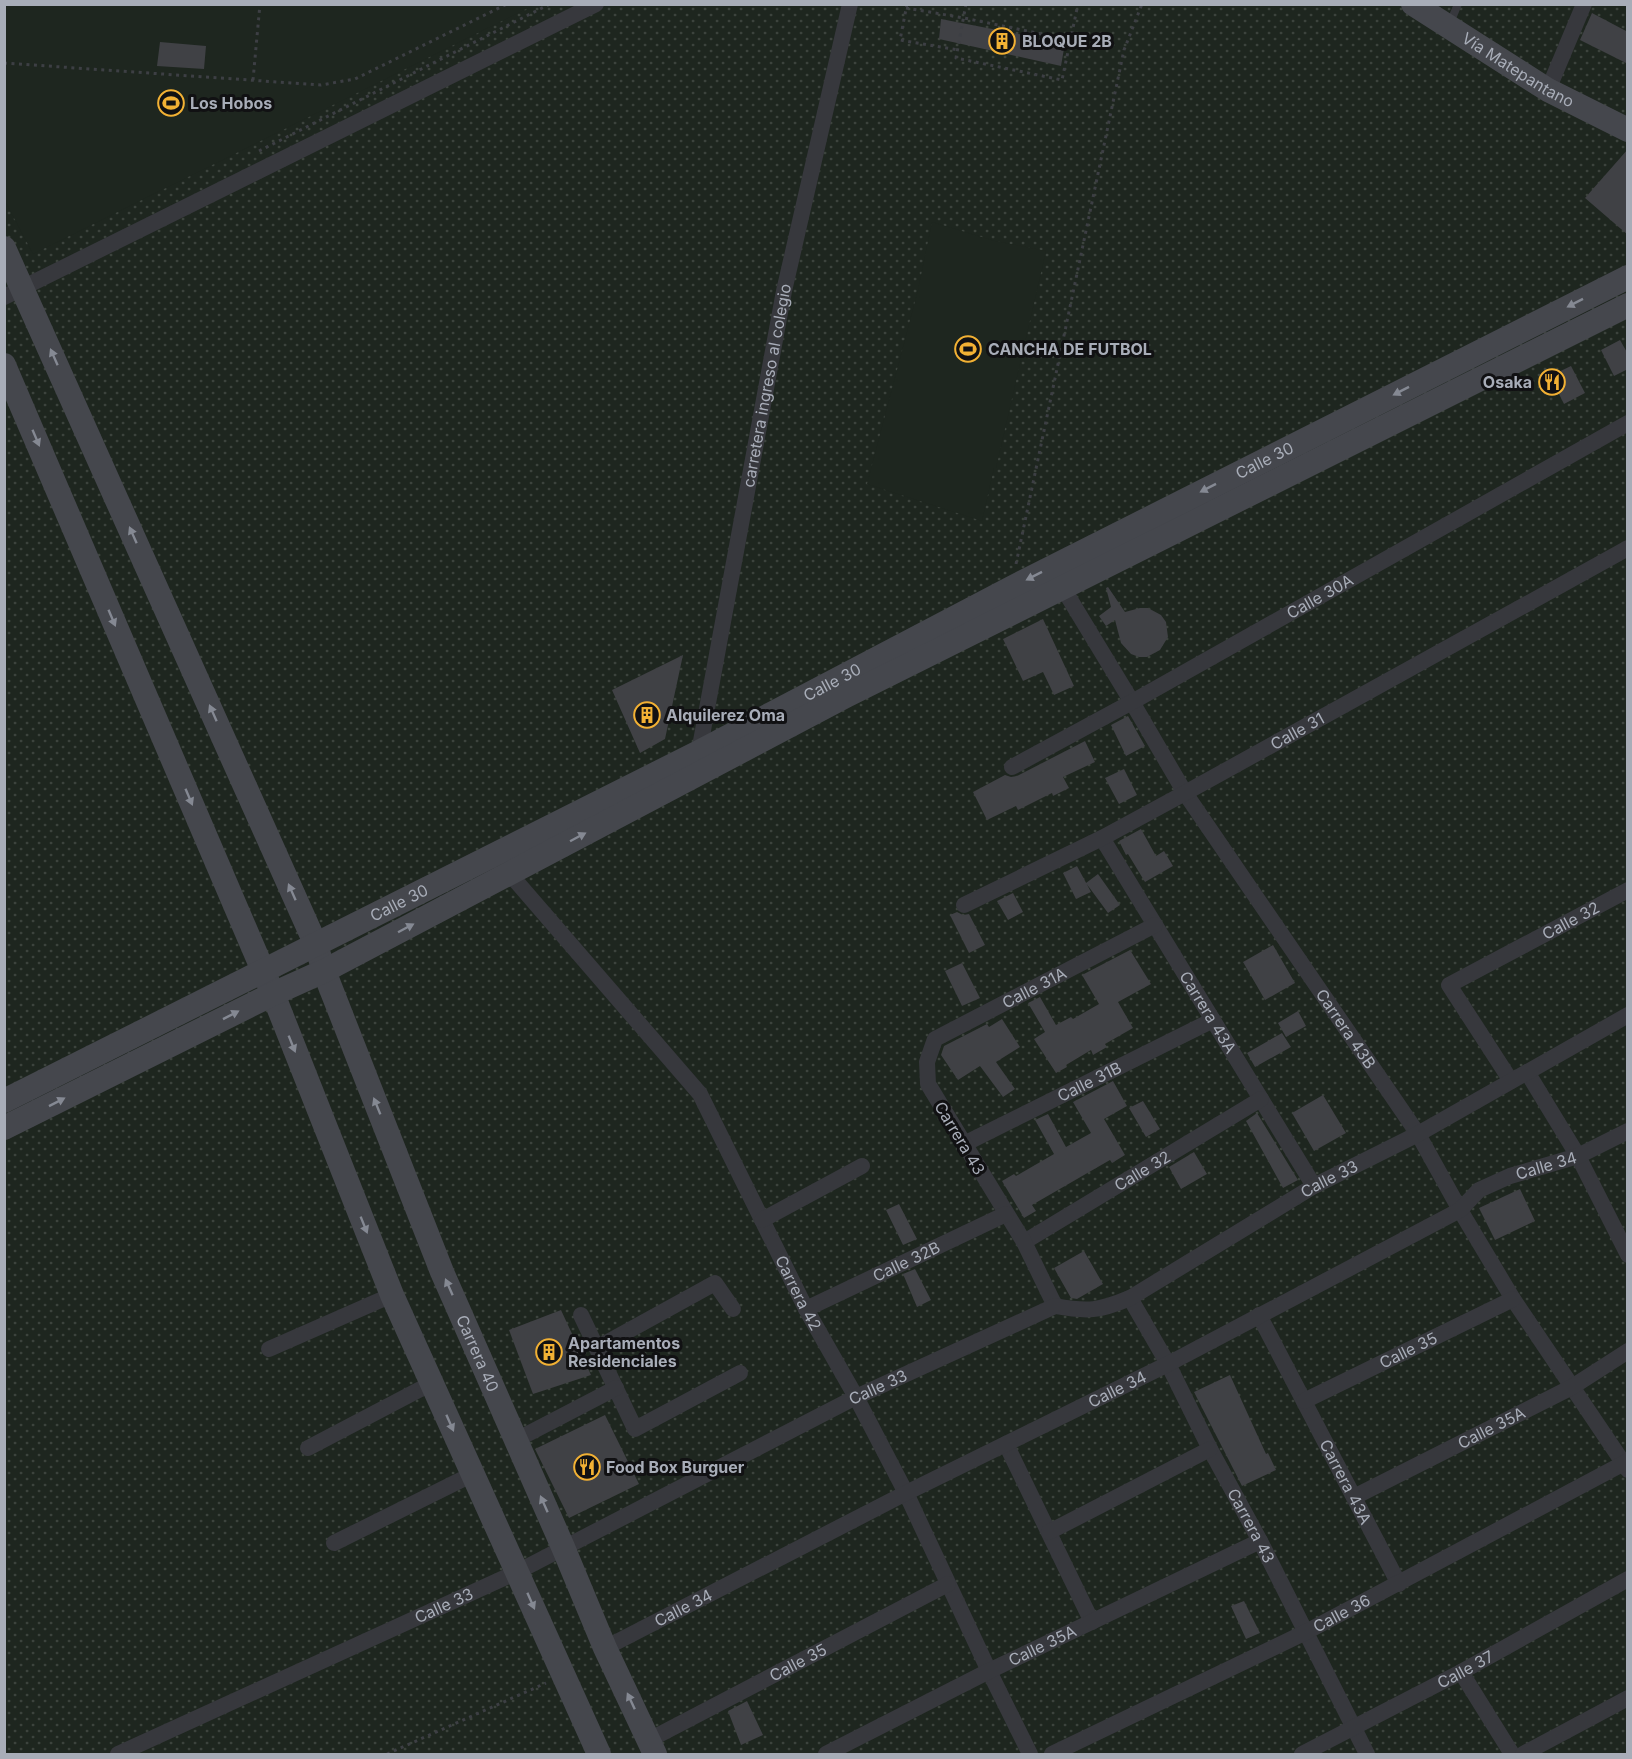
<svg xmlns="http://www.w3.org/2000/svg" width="1632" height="1759" font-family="Inter,sans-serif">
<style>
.grass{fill:url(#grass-dots)}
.pitch{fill:#1e261f}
.building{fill:#404145}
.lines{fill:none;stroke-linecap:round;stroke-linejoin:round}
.path{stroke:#3d3f44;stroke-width:3;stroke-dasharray:3 4.5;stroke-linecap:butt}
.lane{stroke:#37383d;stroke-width:8}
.street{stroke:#37383d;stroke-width:16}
.secondary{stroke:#45474d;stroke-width:24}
.oneway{fill:#858993}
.labels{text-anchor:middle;stroke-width:6;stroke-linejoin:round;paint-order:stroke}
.poi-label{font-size:16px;font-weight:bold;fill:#a8adb8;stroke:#111113;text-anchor:start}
.street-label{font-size:16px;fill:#a8adb8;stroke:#111113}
</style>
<defs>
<pattern id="grass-dots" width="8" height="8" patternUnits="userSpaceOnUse" patternTransform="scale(1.5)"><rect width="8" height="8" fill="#1e261f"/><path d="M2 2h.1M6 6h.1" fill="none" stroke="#3c433d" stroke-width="1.8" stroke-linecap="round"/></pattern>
</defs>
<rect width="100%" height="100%" fill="#161618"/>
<path class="grass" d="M5,5H1627V1754H5Z"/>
<path class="pitch" d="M4,5H534L33,254L5,201Z
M932,222L995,241L1046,251L996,468H994L982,521L867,484L918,290Z"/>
<path class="building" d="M1592,13L1628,32V64L1580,40Z
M941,19L1065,43L1061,66L939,39Z
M160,42L206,46L204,69L157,66Z
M1628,149V235L1585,198Z
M1620,340L1628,354V369L1614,376L1601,350Z
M1571,366L1585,393L1564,404L1550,376Z
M1108,587L1125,612L1140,608H1148L1161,615L1166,622L1168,637L1160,650L1147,657H1139L1131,654L1121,643L1115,620L1106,626L1099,616L1111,607L1106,588Z
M1043,619L1074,686L1054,695L1043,672L1023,681L1003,639Z
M683,655L665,739L640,753L612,690Z
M1128,716L1145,746L1126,756L1111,725Z
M1085,741L1095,762L1063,777L1069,788L1053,796L1052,793L1018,810L1016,806L987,820L973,792L1005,775L1011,777L1017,776Z
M1124,769L1137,795L1119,804L1105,778Z
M1141,829L1156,856L1164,851L1173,866L1145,882L1128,854L1126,855L1119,841Z
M1077,866L1091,892L1076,899L1063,873Z
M1098,874L1120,905L1108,913L1086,883Z
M1013,893L1023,912L1008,920L997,901Z
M957,912L963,915L969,914L985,945L969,953L950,915Z
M1273,945L1295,983L1265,1000L1243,962Z
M1130,950L1151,984L1118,1002L1133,1028L1105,1044L1107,1047L1093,1055L1091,1050L1066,1065L1067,1067L1056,1073L1034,1039L1045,1032L1028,1003L1040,997L1056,1025L1071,1017L1073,1019L1099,1004L1082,975Z
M962,963L980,998L962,1006L945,971Z
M1298,1011L1306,1026L1286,1037L1278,1023Z
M1002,1019L1020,1047L996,1062L1015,1089L1003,1097L980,1066L958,1080L941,1055L944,1046L987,1024L989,1027Z
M1282,1033L1291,1047L1255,1067L1247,1053Z
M1113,1081L1127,1106L1104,1119L1125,1155L1112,1163L1110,1160L1032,1205L1036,1211L1024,1218L1002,1181L1014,1174L1016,1176L1054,1154L1035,1120L1048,1114L1066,1147L1091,1133L1073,1102Z
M1323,1095L1346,1133L1314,1151L1292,1113Z
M1143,1101L1160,1129L1146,1137L1129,1108Z
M1257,1113L1298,1180L1283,1188L1246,1121Z
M1194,1152L1207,1174L1181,1189L1169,1167Z
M1520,1189L1535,1221L1495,1240L1479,1208Z
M899,1204L917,1239L903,1245L886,1210Z
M1084,1251L1103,1284L1077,1299L1071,1298L1054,1268Z
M915,1269L931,1300L917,1307L903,1274Z
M561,1310L591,1375L533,1394L509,1330Z
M1230,1375L1266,1454L1268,1453L1276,1470L1242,1486L1194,1392Z
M605,1415L639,1484L569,1518L535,1449Z
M1244,1601L1260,1633L1246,1639L1231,1606Z
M747,1701L763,1735L741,1745L728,1711Z"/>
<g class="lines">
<path class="path" d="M907,4L900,40L958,50
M966,4L956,58L1062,80L1078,4
M906,8L964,18L1071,40
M4,63L321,85L355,79L507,4
M253,80L260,4
M259,151L550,4
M1016,564L1124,50L1142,4
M387,1754L546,1683"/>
<path class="lane" d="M1450,23L1458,4"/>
<g class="street">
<path d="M1548,90L1584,4"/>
<path d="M4,297L596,4"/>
<path id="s1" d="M1063,588L1132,702L1185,793L1418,1134L1460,1210L1513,1299L1628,1470"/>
<path id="s2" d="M703,758L699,752L784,291L850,4"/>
<path id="s3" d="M1012,767L1132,702L1628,423"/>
<path id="s4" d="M1102,838L1314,1186"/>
<path id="s5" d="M509,873L700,1094L806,1309L856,1397L906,1493L989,1671L1030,1754"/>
<path id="s6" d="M964,905L1102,838L1185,793L1628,548"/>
<path d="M1527,1072L1578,1156L1628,1255"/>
<path id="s7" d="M1511,1081L1449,985L1628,890"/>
<path id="s8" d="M964,1144L1213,1020"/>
<path d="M762,1220L862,1166"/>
<path id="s9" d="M1024,1242L1261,1099"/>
<path id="s10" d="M1130,1298L1168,1364L1210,1449L1260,1541L1367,1754"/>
<path id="s11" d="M1055,1306L1024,1242L928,1084L927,1062L935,1039L1155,925"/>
<path id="s12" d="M806,1309L1006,1214"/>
<path d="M581,1315L635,1429L740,1373"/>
<path id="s13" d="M1259,1315L1399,1584"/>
<path d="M597,1348L715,1283L733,1309"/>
<path d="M269,1349L392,1295"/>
<path id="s14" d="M1304,1401L1513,1299"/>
<path d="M516,1440L616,1388"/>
<path d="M1006,1444L1092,1622"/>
<path d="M308,1448L432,1383"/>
<path id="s15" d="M1354,1497L1572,1387L1628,1351"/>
<path d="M1049,1532L1210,1449"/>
<path d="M334,1543L473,1474"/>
<path id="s16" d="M605,1648L906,1493L1168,1364L1460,1210L1479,1190L1510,1176L1578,1156L1628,1131"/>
<path d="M1461,1672L1512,1754"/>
<path id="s17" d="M649,1740L948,1584"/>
<path id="s18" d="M118,1754L517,1572L856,1397L1055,1306C1088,1312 1099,1311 1130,1298L1314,1186L1418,1134L1628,1015"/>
<path id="s19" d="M826,1754L989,1671L1260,1541"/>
<path id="s20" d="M1052,1754L1306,1632L1628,1461"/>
<path id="s21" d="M1302,1754L1461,1672L1628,1579"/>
<path d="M1523,1754L1628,1698"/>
</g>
<g class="secondary">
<path id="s22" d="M1413,4L1548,90L1628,130"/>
<path id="s23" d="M4,248L316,945L324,971L442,1272L563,1547L605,1648L655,1754"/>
<path d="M4,365L273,994L392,1295L599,1754"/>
<path id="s24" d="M4,1101L699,752L1011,588L1628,277"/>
<path d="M4,1128L273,994L324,971L846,696L1628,305"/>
</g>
</g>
<defs><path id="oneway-solid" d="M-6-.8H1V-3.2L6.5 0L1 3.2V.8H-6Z" transform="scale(1.5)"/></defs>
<g class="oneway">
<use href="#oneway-solid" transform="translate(1575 303) rotate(153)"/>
<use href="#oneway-solid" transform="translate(54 357) rotate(-114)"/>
<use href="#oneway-solid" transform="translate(1401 391) rotate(153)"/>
<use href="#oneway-solid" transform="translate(36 438) rotate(67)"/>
<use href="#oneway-solid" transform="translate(1208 488) rotate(153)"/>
<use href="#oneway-solid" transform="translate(133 535) rotate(-114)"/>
<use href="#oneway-solid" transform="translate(1034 576) rotate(153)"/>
<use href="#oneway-solid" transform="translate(112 618) rotate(67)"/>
<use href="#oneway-solid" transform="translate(213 713) rotate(-114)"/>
<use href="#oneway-solid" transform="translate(189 797) rotate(67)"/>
<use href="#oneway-solid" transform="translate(578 837) rotate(-28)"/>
<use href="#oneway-solid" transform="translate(292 892) rotate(-114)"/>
<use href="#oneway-solid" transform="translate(406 928) rotate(-28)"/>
<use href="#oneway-solid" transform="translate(231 1015) rotate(-27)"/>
<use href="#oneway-solid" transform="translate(292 1044) rotate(68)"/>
<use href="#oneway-solid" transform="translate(57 1102) rotate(-27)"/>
<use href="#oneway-solid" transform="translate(377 1106) rotate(-112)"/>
<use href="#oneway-solid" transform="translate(364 1225) rotate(68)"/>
<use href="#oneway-solid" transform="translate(449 1287) rotate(-114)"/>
<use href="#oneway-solid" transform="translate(450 1423) rotate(66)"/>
<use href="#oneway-solid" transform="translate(544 1504) rotate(-114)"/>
<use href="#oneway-solid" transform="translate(531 1601) rotate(66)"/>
<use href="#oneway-solid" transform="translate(631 1701) rotate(-115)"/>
</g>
<defs>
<g id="building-ring" transform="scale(1.35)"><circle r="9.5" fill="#111113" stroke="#f2b134" stroke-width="1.5"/><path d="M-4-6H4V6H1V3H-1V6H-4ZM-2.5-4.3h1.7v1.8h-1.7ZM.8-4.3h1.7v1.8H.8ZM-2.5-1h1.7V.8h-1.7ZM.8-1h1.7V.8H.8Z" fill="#f2b134"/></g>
<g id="stadium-ring" transform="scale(1.35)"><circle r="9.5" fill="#111113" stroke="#f2b134" stroke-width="1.5"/><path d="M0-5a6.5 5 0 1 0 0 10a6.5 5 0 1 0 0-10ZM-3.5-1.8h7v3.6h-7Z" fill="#f2b134"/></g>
<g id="restaurant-ring" transform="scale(1.35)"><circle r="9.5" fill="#111113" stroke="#f2b134" stroke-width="1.5"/><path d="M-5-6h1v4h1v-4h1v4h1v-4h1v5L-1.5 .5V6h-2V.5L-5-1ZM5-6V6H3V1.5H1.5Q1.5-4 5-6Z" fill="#f2b134"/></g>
</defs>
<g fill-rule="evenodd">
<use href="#building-ring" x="1002" y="41"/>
<use href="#stadium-ring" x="171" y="103"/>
<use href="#stadium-ring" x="968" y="349"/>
<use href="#restaurant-ring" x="1552" y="382"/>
<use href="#building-ring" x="647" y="715"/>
<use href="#building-ring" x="549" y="1352"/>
<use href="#restaurant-ring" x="587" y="1467"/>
</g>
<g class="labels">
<g class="poi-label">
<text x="1022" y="47">BLOQUE 2B</text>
<text x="190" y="109">Los Hobos</text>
<text x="988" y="355">CANCHA DE FUTBOL</text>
<text x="1532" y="388" text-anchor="end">Osaka</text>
<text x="666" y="721">Alquilerez Oma</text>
<text x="568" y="1349">Apartamentos<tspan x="568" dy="18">Residenciales</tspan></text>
<text x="606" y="1473">Food Box Burguer</text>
</g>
<g class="street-label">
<text dy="6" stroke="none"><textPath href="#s22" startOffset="124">Vía Matepantano</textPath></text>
<text dy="6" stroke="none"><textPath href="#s2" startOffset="380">carretera ingreso al colegio</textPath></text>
<text dy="6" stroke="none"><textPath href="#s24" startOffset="1414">Calle 30</textPath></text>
<text dy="6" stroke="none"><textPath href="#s3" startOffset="352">Calle 30A</textPath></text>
<text dy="6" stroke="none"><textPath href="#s24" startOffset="928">Calle 30</textPath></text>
<text dy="6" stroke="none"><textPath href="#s6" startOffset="376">Calle 31</textPath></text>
<text dy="6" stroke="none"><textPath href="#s24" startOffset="442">Calle 30</textPath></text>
<text dy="6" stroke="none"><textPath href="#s7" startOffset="252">Calle 32</textPath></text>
<text dy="6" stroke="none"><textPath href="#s11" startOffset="414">Calle 31A</textPath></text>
<text dy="6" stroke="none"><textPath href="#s4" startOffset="204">Carrera 43A</textPath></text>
<text dy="6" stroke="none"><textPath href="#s1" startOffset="524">Carrera 43B</textPath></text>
<text dy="6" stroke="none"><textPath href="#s8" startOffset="140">Calle 31B</textPath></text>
<text transform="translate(960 1138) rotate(59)" y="6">Carrera 43</text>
<text dy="6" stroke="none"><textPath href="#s16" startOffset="1060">Calle 34</textPath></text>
<text dy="6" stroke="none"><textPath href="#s9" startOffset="138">Calle 32</textPath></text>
<text dy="6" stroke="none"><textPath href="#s18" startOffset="1348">Calle 33</textPath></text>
<text dy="6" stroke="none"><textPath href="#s12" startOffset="111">Calle 32B</textPath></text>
<text dy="6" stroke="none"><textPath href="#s5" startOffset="514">Carrera 42</textPath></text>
<text dy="6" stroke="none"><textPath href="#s14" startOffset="116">Calle 35</textPath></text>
<text dy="6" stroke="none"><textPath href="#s23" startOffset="1203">Carrera 40</textPath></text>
<text dy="6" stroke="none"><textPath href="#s18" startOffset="844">Calle 33</textPath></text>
<text dy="6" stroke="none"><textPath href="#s16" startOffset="574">Calle 34</textPath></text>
<text dy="6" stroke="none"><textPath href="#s15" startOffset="154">Calle 35A</textPath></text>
<text dy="6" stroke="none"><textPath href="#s13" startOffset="188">Carrera 43A</textPath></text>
<text dy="6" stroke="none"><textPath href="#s10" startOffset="258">Carrera 43</textPath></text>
<text dy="6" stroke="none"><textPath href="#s18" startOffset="358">Calle 33</textPath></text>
<text dy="6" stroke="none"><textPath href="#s16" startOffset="88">Calle 34</textPath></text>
<text dy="6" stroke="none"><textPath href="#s20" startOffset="322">Calle 36</textPath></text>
<text dy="6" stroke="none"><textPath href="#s19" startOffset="242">Calle 35A</textPath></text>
<text dy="6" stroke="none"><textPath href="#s17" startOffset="168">Calle 35</textPath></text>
<text dy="6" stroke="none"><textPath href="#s21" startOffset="184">Calle 37</textPath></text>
</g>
</g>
<rect width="1632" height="1759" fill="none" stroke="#a8adb8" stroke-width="12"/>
</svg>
